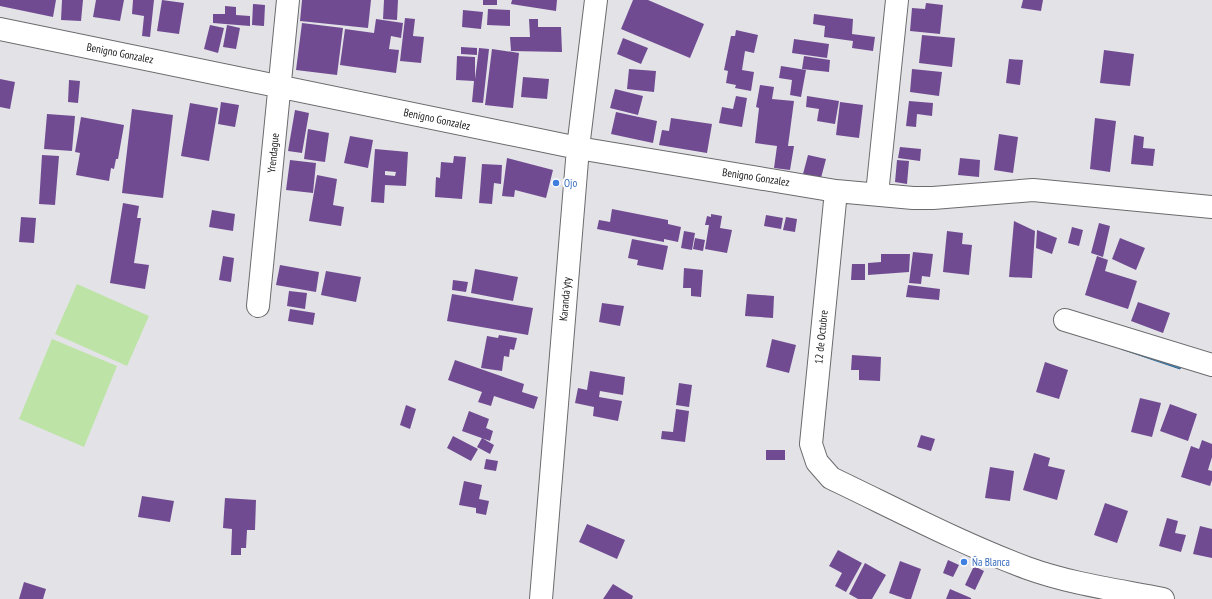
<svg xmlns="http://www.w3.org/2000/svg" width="1212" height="599" font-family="'PT Sans Narrow',sans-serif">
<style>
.green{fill:#bde3a6}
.water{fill:#3e8dc6;stroke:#356c94}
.building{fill:#704b92;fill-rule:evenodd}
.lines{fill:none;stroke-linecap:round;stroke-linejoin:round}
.minor-casing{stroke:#6b6b6e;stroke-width:24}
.minor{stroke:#fff;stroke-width:22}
.shop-dot{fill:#3f7fe0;stroke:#fff;stroke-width:1.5}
.labels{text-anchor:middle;stroke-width:4;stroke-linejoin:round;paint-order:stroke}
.street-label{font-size:11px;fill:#202021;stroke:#fff}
.shop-label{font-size:11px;fill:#366cbe;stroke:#fff;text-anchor:start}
</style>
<rect width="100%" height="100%" fill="#e3e3e7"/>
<path class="green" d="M77,284L149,316L127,366L55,334Z
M52,339L117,366L84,447L19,419Z"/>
<path class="water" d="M1122,346L1181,367L1180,369L1121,349Z"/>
<path class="building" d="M0,0H56L53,17L0,6Z
M62,0H83L81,21L61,20Z
M96,0H124L120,21L93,17Z
M133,0H154L150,37L142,36L144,16L132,14Z
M162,0L184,3L179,34L157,31Z
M302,0H371L368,28L300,21Z
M384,0H398L397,20L383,19Z
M483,0H497V5H483Z
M512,0H557L556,11L511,4Z
M633,0H648L704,24L690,58L621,29Z
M1023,0H1043L1041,11L1021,8Z
M926,3L943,5L940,34L910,31L912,8L925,9Z
M253,4L265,5L264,26L252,25Z
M225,6L236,7V15L250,16V26L213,23V14H225Z
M488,9L510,10V26L487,25Z
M463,10L483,12L481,29L462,27Z
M814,14L853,19L852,34L875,37L873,51L852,48L853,41L824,37L825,26L813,24Z
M405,18L415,19L413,36L424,37L421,63L400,61Z
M376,19L403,23L401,38L391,36L389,49L399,50L396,73L340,65L345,29L374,33Z
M529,19H538V27H561L562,52L511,51L510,37H530Z
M302,23L343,28L337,75L296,70Z
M210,25L224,28L218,53L204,49Z
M227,25L240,28L236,49L223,47Z
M736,30L758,35L754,53L745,51L742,70L754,72L751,91L735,88L736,85L726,83L728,71L724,70L731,36H735Z
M922,35L955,38L952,67L919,63Z
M623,38L648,48L641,64L617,54Z
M794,39L829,44L827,58L792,53Z
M461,47L477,48V55L461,54Z
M479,48L489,49L483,103L472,102L474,81L456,80L457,56L475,57V79Z
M492,49L519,53L513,108L485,105Z
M1104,50L1134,54L1130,86L1100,83Z
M804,56L830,60L829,72L802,69Z
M1009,59L1023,60L1020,85L1006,83Z
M781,66L806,70L801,97L790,95L792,80L779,78Z
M629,69L656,71L654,92L627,89Z
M912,69L942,72L939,96L910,92Z
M523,77L549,79L547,99L521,97Z
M0,79L15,82L10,109L0,107Z
M69,80L80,81L78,103L68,102Z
M760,85L774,87L772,99L794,101L788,146H794L790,170L774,168L777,146L755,143L759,108L756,107Z
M615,89L643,96L638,115L610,108Z
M736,96L747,98L742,127L719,123L722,107L733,109Z
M807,96L839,101L835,124L817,121L819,109L806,107Z
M909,101L933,103L932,116L917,114L916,127L906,126Z
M221,102L239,105L235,127L218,124Z
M840,102L863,105L859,138L836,135Z
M190,103L218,108L209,161L181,156Z
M132,109L173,115L163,198L122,193Z
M295,110L309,113L302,153L288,151Z
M616,112L657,121L653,143L611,134Z
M47,114L75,116L72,151L44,149Z
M81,117L124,125L118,159H116L114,169L111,168L109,181L76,175L80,153L75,152Z
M671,118L712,124L707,153L659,145L662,130L669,131Z
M1095,118L1116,121L1110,172L1090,169Z
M308,129L329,133L325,162L304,159Z
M999,134L1018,137L1013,173L994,170Z
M1134,135L1144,137L1143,148L1155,149L1153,166L1131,164Z
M350,136L373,140L368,168L344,163Z
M900,147L921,149L920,161L898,158Z
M375,149L408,152L406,186L385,185L384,203L371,202ZM385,171L396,172L395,176L385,175Z
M42,155L59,156L55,205L39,204Z
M808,155L826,159L821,178L803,174Z
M454,156L466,157L462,199L435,197L436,177L440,178L441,162L453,163Z
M507,158L553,170L546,198L515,190L514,197L502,196Z
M960,158L980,160L979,177L958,175Z
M290,160L316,163L313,193L286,190Z
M897,160L909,161L907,184L895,182Z
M482,164L502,165L501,184L494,183L492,204L479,203Z
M317,175L337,179L333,205L344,207L341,226L309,221Z
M123,203L139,206L137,218H141L134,263L149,265L145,289L110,283Z
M612,209L668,220V224L681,227L678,242L664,239V242L597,229L599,220L610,222Z
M212,210L235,214L233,231L209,227Z
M711,214L722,216L720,228L732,230L727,253L705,249L709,225H705L707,216L711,217Z
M766,215L783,218L781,229L764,226Z
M21,217L36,218L34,243L19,242Z
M786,217L797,219L795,232L783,230Z
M1014,221L1035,231L1032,278L1009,277Z
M1099,223L1110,226L1103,257L1091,253Z
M1072,227L1083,230L1079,246L1068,243Z
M1037,230L1057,238L1052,254L1036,248Z
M684,231L695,233L692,250L681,248Z
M947,231L963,233L962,244L972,245L969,275L943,272Z
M695,238L705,240L703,251L693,249Z
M1120,238L1145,248L1136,270L1112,259Z
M632,239L668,246L663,270L637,265L638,260L628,258Z
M913,252L933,254L930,277L922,276L921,284L909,283Z
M881,254H910L909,272L868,275V263L881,262Z
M223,256L234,258L231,282L219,280Z
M1097,256L1108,260L1105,271L1137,281L1128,309L1085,295Z
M852,264H865V280H851Z
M280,265L319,272L316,292L276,285Z
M684,268L703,270L701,297L691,296V288H683Z
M475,269L518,277L513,301L471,293Z
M326,271L361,277L356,302L321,295Z
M453,280L468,282L466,292L452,290Z
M908,285L940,289L939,300L906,297Z
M289,291L307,293L305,309L287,306Z
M452,294L533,308L528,335L447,321Z
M747,294L774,296L773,318L745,316Z
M1138,302L1170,313L1163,333L1131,321Z
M602,303L624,306L620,326L599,322Z
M290,309L315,313L313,325L288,321Z
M499,335L517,338L514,350L510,349L509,357L504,356L502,371L481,368L487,336L498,338Z
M772,339L796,345L789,373L766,367Z
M852,355L881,357L880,381L859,380V370H851Z
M455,360L524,384L522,392L538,397L534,409L494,396L491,406L478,402L482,392L448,380Z
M1045,362L1068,370L1059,399L1036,392Z
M590,371L625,377L623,395L600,391L599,397L622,401L618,421L593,416L594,407L575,403L578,388L587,390Z
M679,383L692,385L689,407L676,405Z
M1140,398L1161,403L1152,437L1131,432Z
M1170,404L1197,414L1188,441L1160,431Z
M406,405L416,409L410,429L400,425Z
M676,409L689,411L685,442L661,439L662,431L673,432Z
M469,411L489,419L486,428L493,431L490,441L462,431Z
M921,435L935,439L931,451L917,447Z
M453,436L478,449L471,461L447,448Z
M482,438L494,445L490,454L477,447Z
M1202,440L1212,444V457L1208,470L1212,471V480L1210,486L1181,477L1191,446L1199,449Z
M766,450H785V460H766Z
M1034,453L1050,458L1048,466L1065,470L1057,500L1023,490Z
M486,459L498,461L496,471L484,469Z
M990,467L1014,471L1010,501L985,498Z
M464,481L482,485L479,499L489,501L486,515L476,513V508L459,505Z
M142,496L174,501L170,522L138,517Z
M225,498L256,500L255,530H247L246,548H241V555H231L232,529L223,528Z
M1105,503L1128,511L1117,543L1094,535Z
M1167,518L1178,521L1175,533L1186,535L1181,552L1159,546Z
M587,524L625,540L617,559L579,542Z
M1200,526L1212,529V558L1193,554Z
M838,550L862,563L846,592L835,586L842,573L829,566Z
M948,560L959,565L953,577L943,573Z
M900,561L921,569L911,599H906L889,593Z
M865,563L886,575L872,599H858L849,594Z
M974,566L984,571L975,590L965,585Z
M24,582L46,589L43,599H19Z
M613,584L633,596L632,599H603Z
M950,589L971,598V599H946Z"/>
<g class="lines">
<g class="minor-casing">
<path id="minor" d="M0,29L578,148L836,191L913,198H933L1033,190L1212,207
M836,191L811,444L817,462L831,478C896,509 960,543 1027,568C1071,584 1118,590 1163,599
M877,194L897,0
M258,306L288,0
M1065,320L1212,365
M541,599L578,148L596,0"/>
</g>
<use href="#minor" class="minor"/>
</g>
<g class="shop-dot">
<circle cx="556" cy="183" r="4"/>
<circle cx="964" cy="562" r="4"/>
</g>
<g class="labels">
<g class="street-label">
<text transform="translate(120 53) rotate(11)" y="4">Benigno Gonzalez</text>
<text transform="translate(437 119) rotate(12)" y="4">Benigno Gonzalez</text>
<text transform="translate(273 153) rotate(-84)" y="4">Yrendague</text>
<text transform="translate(756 177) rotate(9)" y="4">Benigno Gonzalez</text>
<text transform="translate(565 299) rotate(-85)" y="4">Karanda'yty</text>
<text transform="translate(821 337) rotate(-84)" y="4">12 de Octubre</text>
</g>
<g class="shop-label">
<text x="564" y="187">Ojo</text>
<text x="972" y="566">Ña Blanca</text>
</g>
</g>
</svg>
